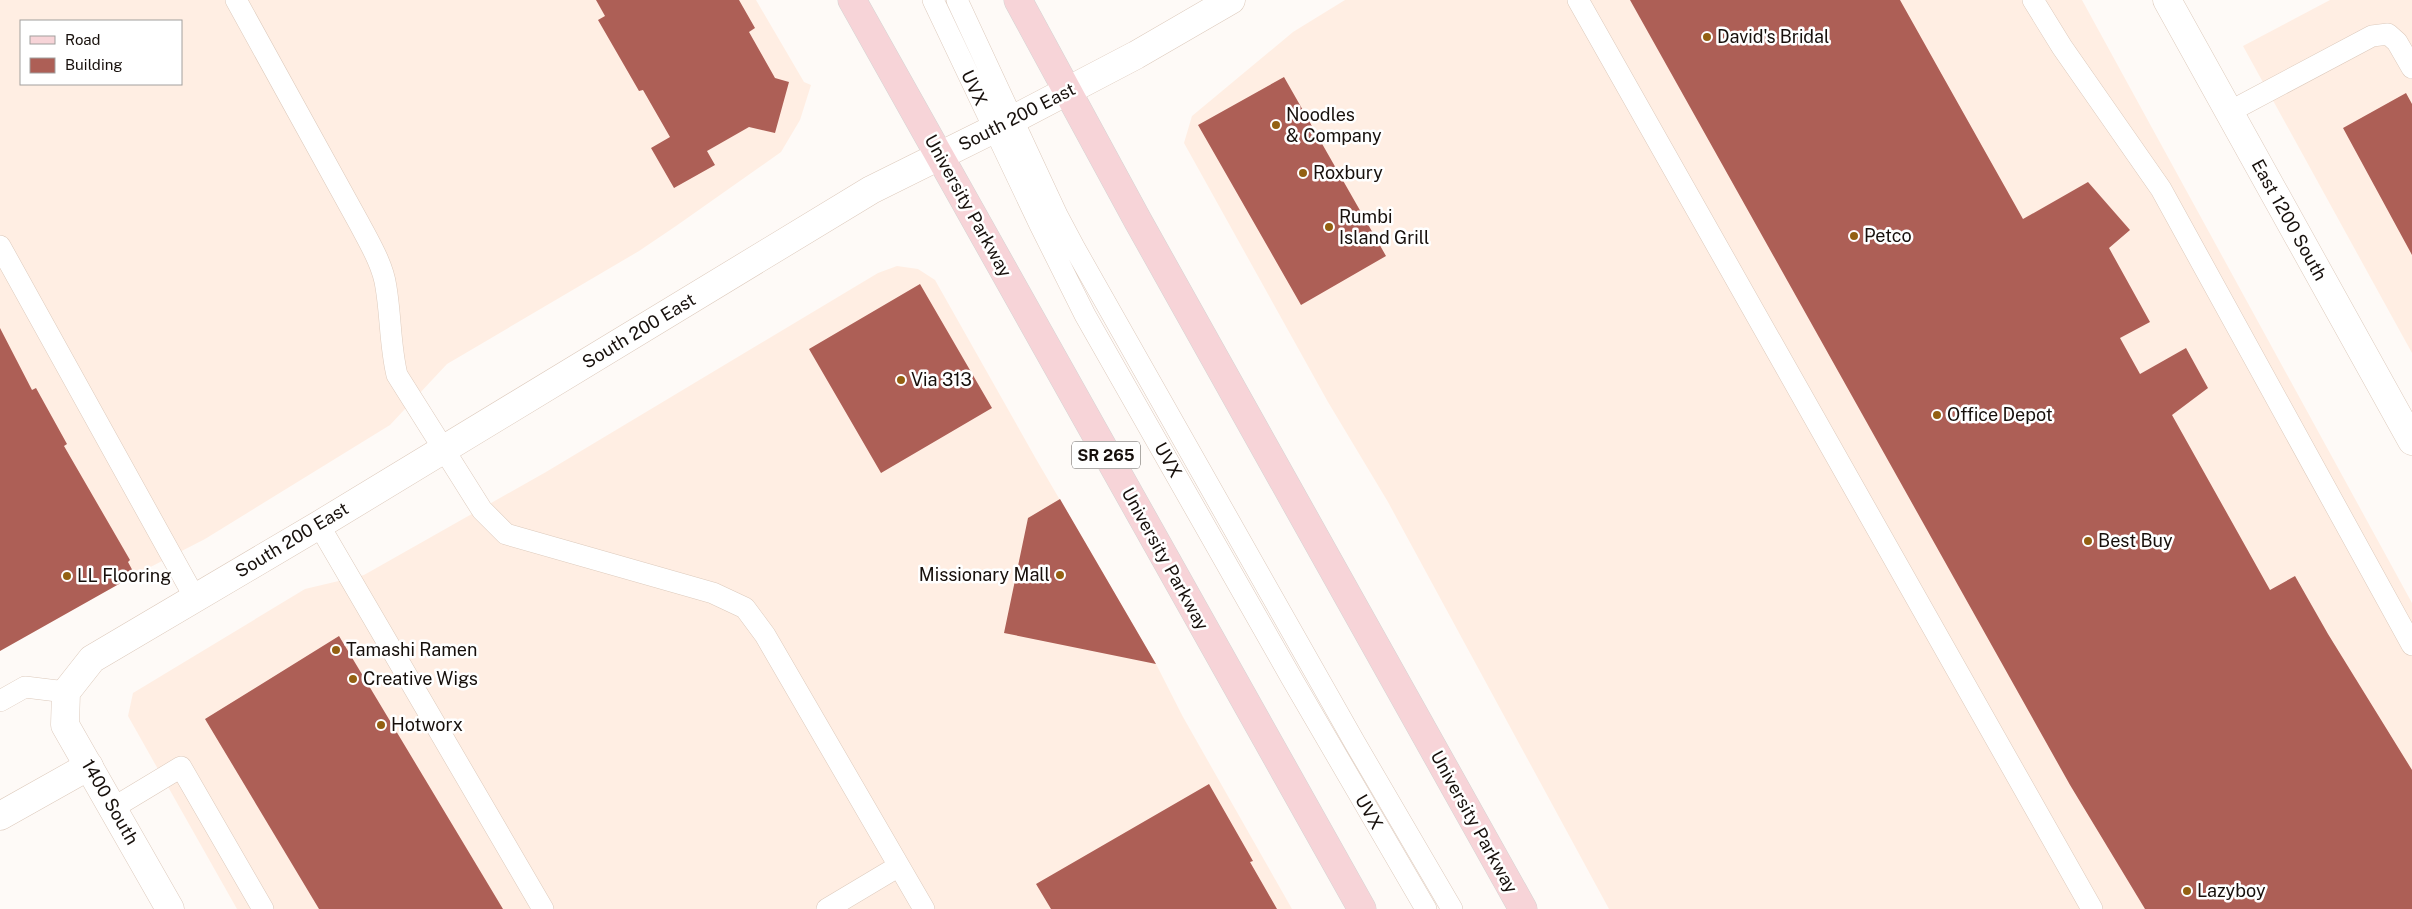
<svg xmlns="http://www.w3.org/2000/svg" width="2412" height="909" font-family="'Public Sans',sans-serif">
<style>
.built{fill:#ffeee3;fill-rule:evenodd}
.building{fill:#ad5f56}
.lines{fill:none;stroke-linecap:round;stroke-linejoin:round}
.service-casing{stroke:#ddcabc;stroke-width:22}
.minor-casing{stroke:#ddcabc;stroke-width:29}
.tertiary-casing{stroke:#ddcabc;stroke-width:29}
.primary-casing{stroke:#d5d4d3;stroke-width:29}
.service{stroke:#fff;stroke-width:21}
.minor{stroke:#fff;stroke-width:28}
.tertiary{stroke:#fff;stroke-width:28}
.primary{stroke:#f7d4d8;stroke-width:28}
.poi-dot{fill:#936012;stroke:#fff;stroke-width:2}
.labels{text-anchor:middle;stroke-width:5;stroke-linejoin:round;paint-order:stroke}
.shield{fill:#fff;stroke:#5d5855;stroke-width:1}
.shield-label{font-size:16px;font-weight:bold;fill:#17100c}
.poi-label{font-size:18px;fill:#17100c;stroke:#fff;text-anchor:start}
.street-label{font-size:18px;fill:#17100c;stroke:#fff}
</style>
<rect width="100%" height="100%" fill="#fefaf7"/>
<path class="built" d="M0,0H756L804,82L811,85L800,120L781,152L676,226L639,251L447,364L390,425L205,539L131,577L0,651ZM21,21H181V84H21Z
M1345,0H2082L2412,603V909H1609L1388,502L1328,402L1184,143L1192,116L1293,32Z
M2330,0H2412V353L2243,46Z
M897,266L918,269L935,280L1036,459L1156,664L1183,717L1292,909H237L128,716L133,693L305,589L364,575L546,472L878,273Z"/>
<path class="building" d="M596,0H739L755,28L749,32L775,78L789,82L775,133L749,127L707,151L715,165L674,188L651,148L670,137L643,90L639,91L598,20L605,16Z
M1630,0H1900L2023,219L2088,182L2130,230L2109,248L2150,322L2120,338L2140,374L2186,348L2208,388L2172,415L2270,590L2295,576L2328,634L2412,770V909H2145L2070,785Z
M1284,77L1386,256L1301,305L1198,125Z
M2406,93L2412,104V255L2343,128Z
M920,284L992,408L881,473L809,349Z
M0,328L32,390L36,388L67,444L64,446L130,560L128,562L135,575L0,651Z
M1060,499L1156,664L1004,633L1028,518Z
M339,636L503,909H319L205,719Z
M1209,784L1253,861L1250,862L1277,909H1051L1036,884Z"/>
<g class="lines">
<g class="service-casing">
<path id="service" d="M236,0L359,223C369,242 383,265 386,287C391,317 390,346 397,375L482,510L506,534L713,593L745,608L765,635L924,909
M933,0L1040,225L1085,315L1292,679L1426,909
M957,0L1057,215L1074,247L1355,743L1452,909
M1578,0L2092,909
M2033,0L2062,47L2161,189L2412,645
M2229,112L2372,36L2388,34L2397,42L2412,68
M0,246L195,598
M319,525L543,909
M0,701L25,687L66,692
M113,808L181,767L263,909
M827,909L899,866"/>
</g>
<g class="minor-casing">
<path id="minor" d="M0,816L89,766"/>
</g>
<g class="tertiary-casing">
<path id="tertiary" d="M2167,0L2412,441
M170,909L65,725L66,692L92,659L319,525L871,190L1012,120L1136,55L1231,0"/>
</g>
<g class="primary-casing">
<path id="primary" d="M852,0L1362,909
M1018,0L1138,221L1523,909"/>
</g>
<use href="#service" class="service"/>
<use href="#minor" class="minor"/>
<use href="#tertiary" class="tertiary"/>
<use href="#primary" class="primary"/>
</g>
<g class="poi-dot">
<circle cx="1707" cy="37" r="5"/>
<circle cx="1276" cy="125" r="5"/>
<circle cx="1303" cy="173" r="5"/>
<circle cx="1329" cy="227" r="5"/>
<circle cx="1854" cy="236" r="5"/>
<circle cx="901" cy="380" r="5"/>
<circle cx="1937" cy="415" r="5"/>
<circle cx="2088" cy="541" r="5"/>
<circle cx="1060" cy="575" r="5"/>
<circle cx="67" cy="576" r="5"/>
<circle cx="336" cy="650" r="5"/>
<circle cx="353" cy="679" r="5"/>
<circle cx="381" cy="725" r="5"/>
<circle cx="2187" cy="891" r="5"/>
</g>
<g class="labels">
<rect class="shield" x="1072" y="441.5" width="68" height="27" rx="4"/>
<g class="shield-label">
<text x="1106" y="461">SR 265</text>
</g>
<g class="poi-label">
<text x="1717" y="43">David's Bridal</text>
<text x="1286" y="121">Noodles<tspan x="1286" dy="21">&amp; Company</tspan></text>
<text x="1313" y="179">Roxbury</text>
<text x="1339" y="223">Rumbi<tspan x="1339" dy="21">Island Grill</tspan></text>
<text x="1864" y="242">Petco</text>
<text x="911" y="386">Via 313</text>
<text x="1947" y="421">Office Depot</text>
<text x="2098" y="547">Best Buy</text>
<text x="1050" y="581" text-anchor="end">Missionary Mall</text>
<text x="77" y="582">LL Flooring</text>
<text x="346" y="656">Tamashi Ramen</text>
<text x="363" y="685">Creative Wigs</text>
<text x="391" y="731">Hotworx</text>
<text x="2197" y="897">Lazyboy</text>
</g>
<g class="street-label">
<text transform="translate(974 88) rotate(65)" y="6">UVX</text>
<text transform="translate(1017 117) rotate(-27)" y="6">South 200 East</text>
<text transform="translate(968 206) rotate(61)" y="6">University Parkway</text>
<text transform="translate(2289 220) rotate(61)" y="6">East 1200 South</text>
<text transform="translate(639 331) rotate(-31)" y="6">South 200 East</text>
<text transform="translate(1168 460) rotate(61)" y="6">UVX</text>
<text transform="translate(292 540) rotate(-31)" y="6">South 200 East</text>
<text transform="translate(1165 559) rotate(61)" y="6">University Parkway</text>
<text transform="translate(110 802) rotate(60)" y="6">1400 South</text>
<text transform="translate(1369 812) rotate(60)" y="6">UVX</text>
<text transform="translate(1474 822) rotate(61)" y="6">University Parkway</text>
</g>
</g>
<rect x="20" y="20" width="162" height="65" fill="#ffffff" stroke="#a29f9e"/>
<rect x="30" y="36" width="25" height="8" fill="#f7d4d8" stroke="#a29f9e"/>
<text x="65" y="45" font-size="15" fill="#17100c">Road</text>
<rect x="30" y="58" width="25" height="15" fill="#ad5f56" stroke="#a29f9e"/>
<text x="65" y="70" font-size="15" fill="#17100c">Building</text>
</svg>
